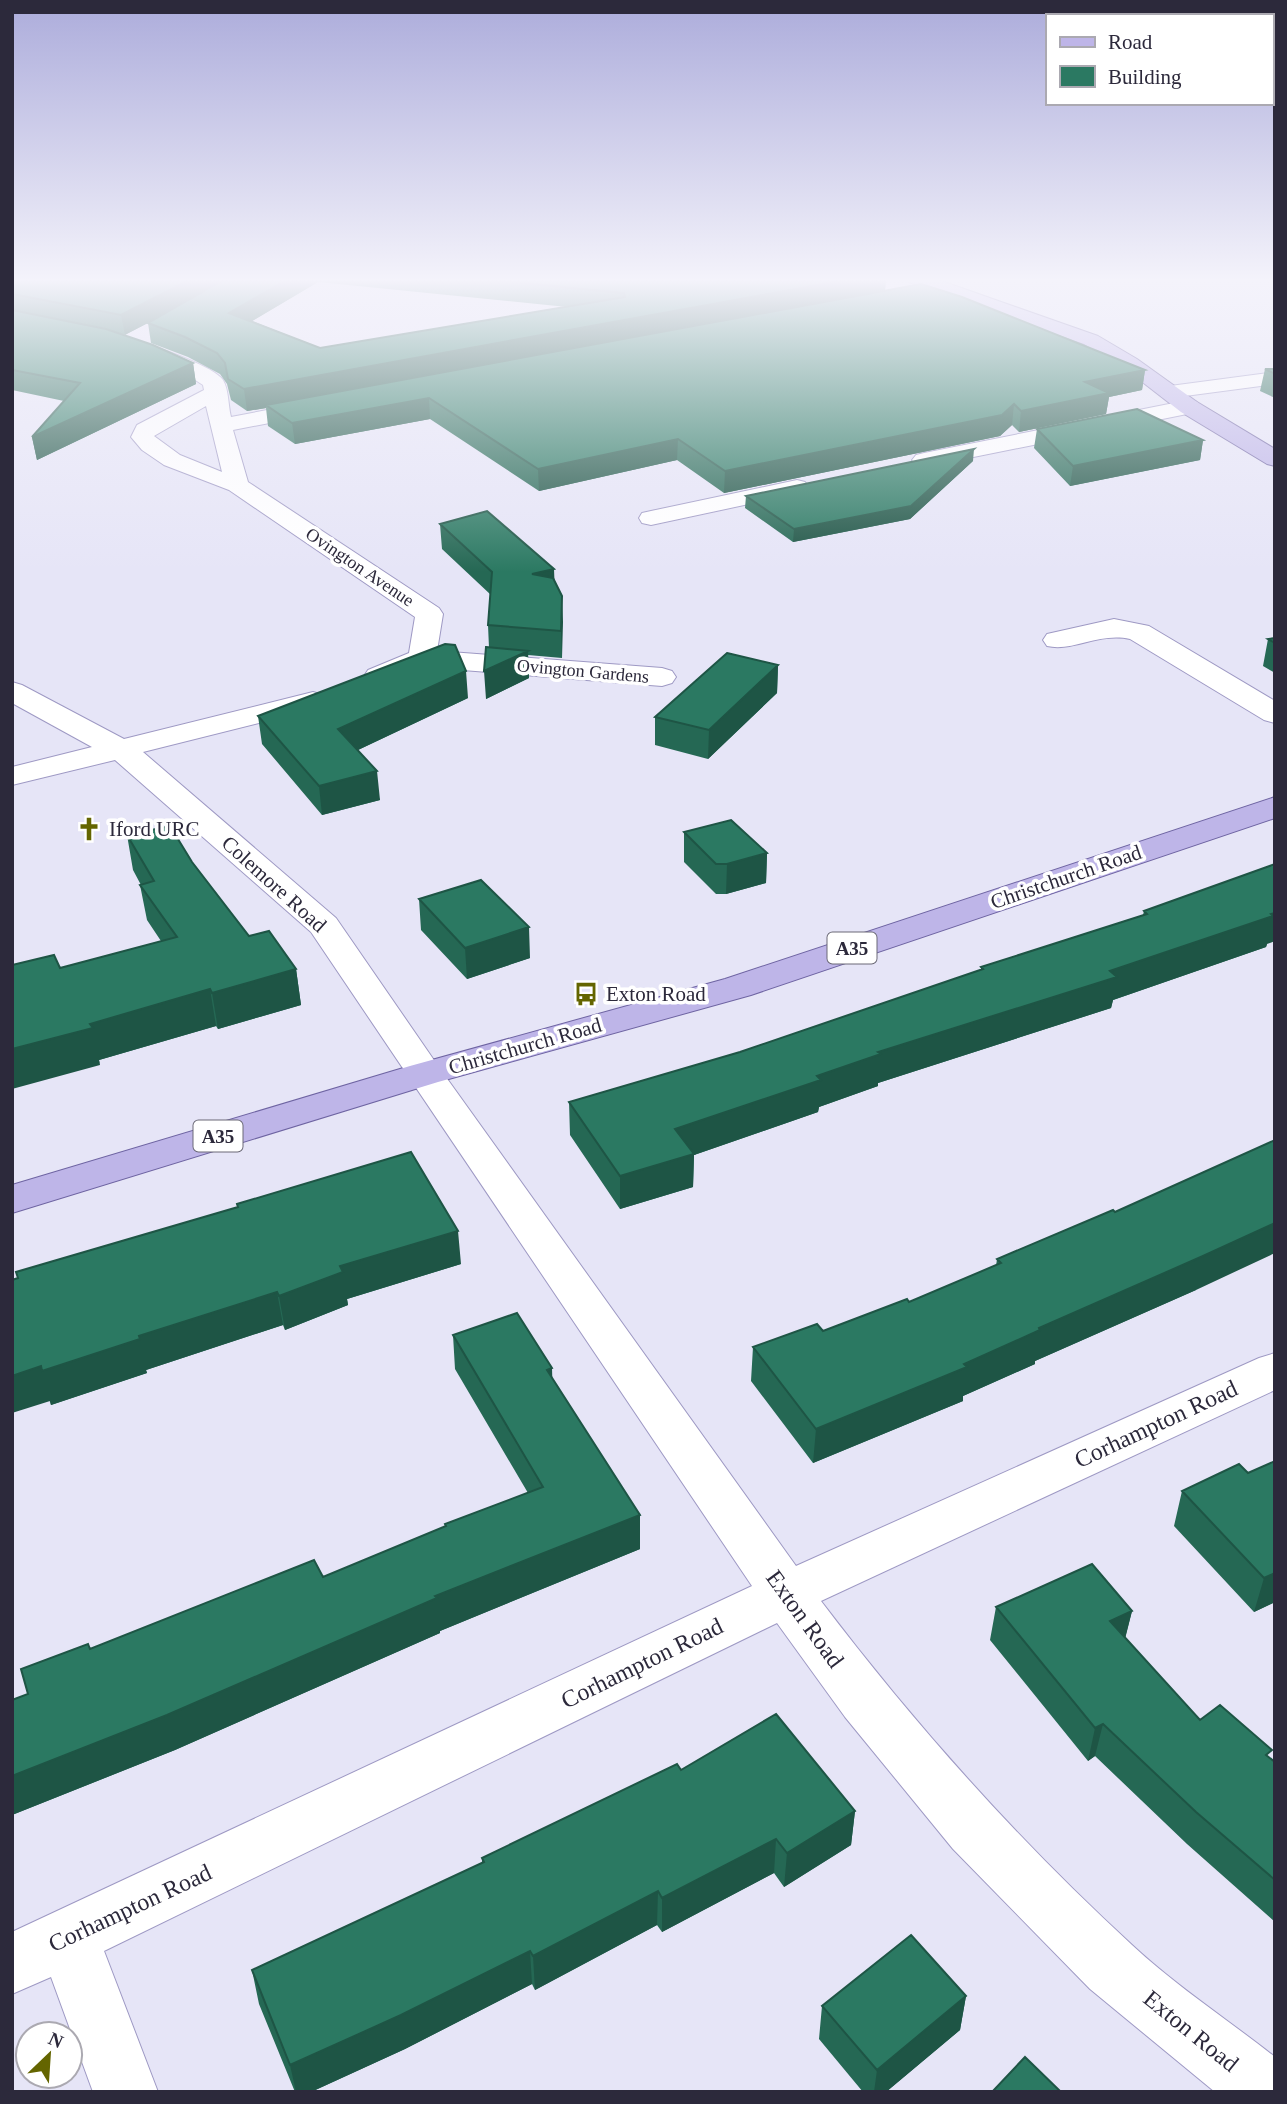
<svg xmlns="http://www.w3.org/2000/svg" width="1287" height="2104" font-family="Georgia,serif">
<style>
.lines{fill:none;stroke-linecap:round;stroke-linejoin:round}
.minor-casing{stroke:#9e99c4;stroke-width:2}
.major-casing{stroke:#6e64a2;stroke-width:2}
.minor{fill:#fff;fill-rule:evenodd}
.major{fill:#beb5e8;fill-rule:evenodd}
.wall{fill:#256854;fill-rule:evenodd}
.shaded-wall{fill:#1e5545}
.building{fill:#2b7962;stroke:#1e5545;stroke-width:2}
.labels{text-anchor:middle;stroke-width:7;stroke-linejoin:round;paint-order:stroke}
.far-street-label{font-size:18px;fill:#2c293b;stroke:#fff}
.shield{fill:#fff;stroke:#6b6976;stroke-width:2}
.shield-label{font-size:19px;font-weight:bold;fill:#2c293b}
.poi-label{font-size:21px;fill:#2c293b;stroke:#fff;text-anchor:start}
.street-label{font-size:21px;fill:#2c293b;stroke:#fff}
.near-street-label{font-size:24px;fill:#2c293b;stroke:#fff}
</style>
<rect width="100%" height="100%" fill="#e6e5f7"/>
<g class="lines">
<g class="minor-casing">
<path id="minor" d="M147,345C163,349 214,367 223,380C229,390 228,405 231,417L319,400L327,402L330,407L327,412L233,430L248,482L439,608L443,614L437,651L662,668L672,671L676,677L672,683L662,686L425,667L388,682L378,685L368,682L364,676L368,670L409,653L415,617L229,490L164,465L142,450L131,437L137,425L204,390L203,385L186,374L140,355L137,351L140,347ZM206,406L222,472L180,455L154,436Z
M1275,372V384L1170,398L1162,397L1159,392L1162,387L1170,386Z
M1189,400L1197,402L1200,407L1197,412L924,467L916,465L912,460L916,455L924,453Z
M797,480L805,482L809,487L805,492L651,525L642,523L639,518L642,513L651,511Z
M1114,619L1149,626L1275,701V723L1264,720L1130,639C1099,632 1073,652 1047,646L1043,640L1047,634Z
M12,682L22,685L124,739L313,692L323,695L328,701L323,707L143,752L336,918L438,1066L796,1566L1259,1358L1275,1353V1390L821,1601C915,1725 1018,1840 1132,1945C1176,1986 1228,2020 1275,2057V2092H1215L1090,1989L953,1849L845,1717L777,1623L104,1951L158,2092H93L51,1977L12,1994V1932L752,1586L311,932L115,760L12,785V767L92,747L12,703Z"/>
</g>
<g class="major-casing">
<path id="major" d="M907,278H933L1098,336L1137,359L1197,402L1275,449V466L1267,464L1181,412L1123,367L1084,344L909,282Z
M1275,797V818L751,995L438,1082L12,1213V1185L410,1066L725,979Z"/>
</g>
<use href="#minor" class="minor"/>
<use href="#major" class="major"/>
</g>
<path class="wall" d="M12,278H886L885,290L1145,370L1142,390L1109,397L1106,414L1019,432L1012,425L1000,436L724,493L677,460L539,491L430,419L295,444L268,426L266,408L247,411L231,400L227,384L220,374L188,357L151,343L148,323L154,320L124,335L193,363L196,384L37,460L32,437L64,401L12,390ZM318,282L567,307L320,348L252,321Z
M1265,369H1275V398L1260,391Z
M1037,429L1203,440L1200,460L1070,486L1034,448Z
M973,461L910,519L793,542L745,508L746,496Z
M440,524L554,581L562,596V658L528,655L529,678L486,699L489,648L488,625L491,595L442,549Z
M1275,638V673L1263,666L1268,639Z
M778,665L777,693L708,759L655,745V717Z
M468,698L358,750L380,800L322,815L262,744L258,716Z
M684,832L767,853L766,883L726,894H716L684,862Z
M127,835L192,862L249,936L296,969L301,1005L218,1029L216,1026L99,1060L100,1065L60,968L161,941L147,920L140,885H141L133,870Z
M419,899L530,958L467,979L421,930Z
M1144,911L1267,944L1266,947L1113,1000L1111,1008L878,1083V1086L819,1107L818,1112L694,1155L693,1187L620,1209L570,1135L569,1102L740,1052L981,970V967L1143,915Z
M237,1204L461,1264L347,1299L348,1305L285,1330L283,1325L146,1370L147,1373L51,1405L18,1278L237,1207Z
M997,1259L1196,1290L1035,1361V1364L963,1396V1401L813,1463L751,1381L753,1347L823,1331L909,1302L996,1266Z
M453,1335L640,1549L440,1631V1633L175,1750L12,1815V1700L28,1694L90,1649L323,1577L445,1527V1524L528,1493L455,1369Z
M1275,1461V1602L1254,1612L1174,1526L1182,1491L1248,1473Z
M996,1607L1132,1611L1125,1638L1200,1720L1270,1758L1275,1762V1922L1187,1844L1095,1756L1088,1761L990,1640Z
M681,1770L855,1811L851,1845L784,1887L774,1873L662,1932L657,1925L535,1990L532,1984L405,2049L311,2092H295L259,2004L252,1970L482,1863V1858Z
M966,1996L960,2030L886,2092H863L819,2039L822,2006Z"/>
<path class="shaded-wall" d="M193,278H233L125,335L121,315Z
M290,278H318V282L232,333L229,313Z
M856,278H886L885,292L266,405V408L247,411L244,389Z
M193,363L196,384L37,460L32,437Z
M1145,370L1142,390L1109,397L1106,414L1019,432L1021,411L1085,382Z
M429,398L430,419L295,444L292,423Z
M1014,404L1012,425L1000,436L724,493L725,471Z
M678,439L677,460L539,491L538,469Z
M1203,440L1200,460L1070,486L1073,466Z
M974,449L973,461L910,519L793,542L794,529Z
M554,569L555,595L532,574Z
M562,596L563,622L562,658L561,631Z
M528,651L529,678L486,699L484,671Z
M778,665L777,693L708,759L709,730Z
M466,671L468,698L341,758L338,729Z
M377,771L380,800L322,815L319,786Z
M767,853L766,883L726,894L727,864Z
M1275,913V941L1267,944L1266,947L1113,1000L1111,1008L878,1083V1086L819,1107L818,1112L694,1155L693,1187L620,1209V1176L675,1129L817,1076L878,1052Z
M529,927L530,958L467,979L465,948Z
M296,969L301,1005L218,1029L212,993Z
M210,989L216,1026L99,1060L100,1065L12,1089V1049L90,1024Z
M1275,1223V1253L1196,1290L1035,1361V1364L963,1396V1401L813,1463L816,1429L964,1364L1039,1328Z
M458,1231L461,1264L347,1299L348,1305L285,1330L279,1296L340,1266Z
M277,1292L283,1325L146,1370L147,1373L51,1405L42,1371L139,1336Z
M41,1366L50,1401L12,1413V1376Z
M552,1368L553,1402L547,1370Z
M640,1515V1549L440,1631V1633L175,1750L12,1815V1776L435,1596Z
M1275,1573V1602L1254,1612L1264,1578Z
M1132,1611L1124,1643L1110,1621Z
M1103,1724L1095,1756L1088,1761L1095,1728Z
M855,1811L851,1845L784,1887L787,1853Z
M776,1839L774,1873L662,1932V1898Z
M658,1891L657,1925L535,1990L533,1956Z
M530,1951L532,1984L405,2049L311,2092H296L290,2065Z
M966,1996L960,2030L886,2092H874L877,2070Z"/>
<path class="building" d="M12,278H193L121,315L12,294Z
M227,278H290L229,313L320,348L625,297L624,293L472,278H856L244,389L228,379L225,363L217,353L185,337L148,323Z
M921,284L962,297L1145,370L1085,382L1109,393L1021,411L1014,404L1002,415L725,471L678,439L538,469L429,398L292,423L266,405Z
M12,310L106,329L153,345L193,363L32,437L80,383L12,370Z
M1265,369H1275V374Z
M1137,409L1203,440L1073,466L1037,429Z
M974,449L911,506L794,529L746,496Z
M487,511L554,569L532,574L553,578L562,596L561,631L488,625L492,572L440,524Z
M1275,638V643L1268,639Z
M445,644L455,645L466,671L338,729L377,771L319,786L258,716Z
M486,647L528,651L484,671Z
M727,653L778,665L709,730L655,717Z
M731,820L767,853L727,864H716L684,832Z
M170,826L192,862L249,936L269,931L296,969L212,993L210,989L90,1024L93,1028L12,1049V965L54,955L60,968L177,937L140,885L154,881L127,835Z
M1275,864V913L1271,914L1273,916L1110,971L1117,977L878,1052L881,1054L817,1076L821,1080L675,1129L694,1154L620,1176L569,1102L740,1052L983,969L981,967L1147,914L1144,911Z
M481,880L529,927L465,948L419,899Z
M1275,1140V1223L1203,1256L1039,1328L1040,1330L964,1364L967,1367L816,1429L753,1347L817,1324L823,1331L907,1299L909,1302L1001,1263L997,1259L1113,1210L1115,1212Z
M411,1152L458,1231L340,1266L343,1272L279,1296L277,1292L139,1336L140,1339L42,1371L41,1366L12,1376V1280L18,1278L16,1272L238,1207L237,1204Z
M517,1313L552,1368L547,1370L640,1515L435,1596L437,1598L167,1715L12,1776V1700L28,1694L21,1669L88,1644L90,1649L314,1560L323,1577L446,1526L445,1524L543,1487L453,1335Z
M1275,1461V1573L1264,1578L1182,1491L1239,1464L1248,1473Z
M1092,1564L1132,1611L1110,1621L1200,1720L1220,1705L1272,1750L1266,1755L1275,1762V1880L1196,1812L1103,1724L1095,1728L996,1607Z
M776,1714L855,1811L787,1853L776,1839L662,1898L658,1891L533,1956L530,1951L401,2015L290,2065L252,1970L484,1862L482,1858L677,1764L681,1770Z
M911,1935L966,1996L877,2070L822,2006Z
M1025,2057L1061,2092H992Z"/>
<linearGradient id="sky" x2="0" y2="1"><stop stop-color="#acacdb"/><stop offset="0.49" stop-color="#f4f3fb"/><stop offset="1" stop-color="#f4f3fb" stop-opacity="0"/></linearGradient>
<rect width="1287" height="572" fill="url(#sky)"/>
<defs>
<g id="church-bare" transform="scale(1.89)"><path d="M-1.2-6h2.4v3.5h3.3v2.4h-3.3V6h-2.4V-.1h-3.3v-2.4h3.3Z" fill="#646500" stroke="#fff" stroke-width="2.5" paint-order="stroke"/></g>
<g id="bus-bare" transform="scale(1.89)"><path d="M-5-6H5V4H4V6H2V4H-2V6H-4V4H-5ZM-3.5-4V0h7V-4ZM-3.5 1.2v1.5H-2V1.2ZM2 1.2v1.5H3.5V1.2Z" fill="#646500" stroke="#fff" stroke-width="2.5" paint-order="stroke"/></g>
</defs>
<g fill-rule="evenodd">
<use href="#church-bare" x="89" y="829"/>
<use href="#bus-bare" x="586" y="994"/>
</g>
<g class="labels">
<g class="far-street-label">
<text transform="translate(360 567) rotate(34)" y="6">Ovington Avenue</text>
<text transform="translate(583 671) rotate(5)" y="6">Ovington Gardens</text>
</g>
<g class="shield">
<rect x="827.5" y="932.5" width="49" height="31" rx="5"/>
<rect x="193.5" y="1120.5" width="49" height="31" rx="5"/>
</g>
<g class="shield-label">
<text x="852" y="955">A35</text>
<text x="218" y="1143">A35</text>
</g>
<g class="poi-label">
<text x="109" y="836">Iford URC</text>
<text x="606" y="1001">Exton Road</text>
</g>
<g class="street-label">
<text transform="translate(1066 877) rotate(-19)" y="7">Christchurch Road</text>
<text transform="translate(274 884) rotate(42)" y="7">Colemore Road</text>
<text transform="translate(525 1046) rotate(-16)" y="7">Christchurch Road</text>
</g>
<g class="near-street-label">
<text transform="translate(1156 1424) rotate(-25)" y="8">Corhampton Road</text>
<text transform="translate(805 1619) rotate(54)" y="8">Exton Road</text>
<text transform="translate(642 1663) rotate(-26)" y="8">Corhampton Road</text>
<text transform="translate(130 1908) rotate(-25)" y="8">Corhampton Road</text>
<text transform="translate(1191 2031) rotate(39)" y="8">Exton Road</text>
</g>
</g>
<rect width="1287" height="2104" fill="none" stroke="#2c293b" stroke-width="28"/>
<rect x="1046" y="14" width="228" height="91" fill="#ffffff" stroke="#aba9b1" stroke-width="2"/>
<rect x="1060" y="37" width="35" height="10" fill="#beb5e8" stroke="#aba9b1" stroke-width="2"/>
<text x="1108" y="49" font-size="21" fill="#2c293b">Road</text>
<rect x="1060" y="66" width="35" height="21" fill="#2b7962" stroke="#aba9b1" stroke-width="2"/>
<text x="1108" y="84" font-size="21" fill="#2c293b">Building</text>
<g transform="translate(49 2055) rotate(25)"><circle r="33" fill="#ffffff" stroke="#aba9b1" stroke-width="2"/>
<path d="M0-5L12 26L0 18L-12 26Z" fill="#646500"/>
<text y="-10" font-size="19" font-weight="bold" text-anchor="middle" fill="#2c293b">N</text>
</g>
</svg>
